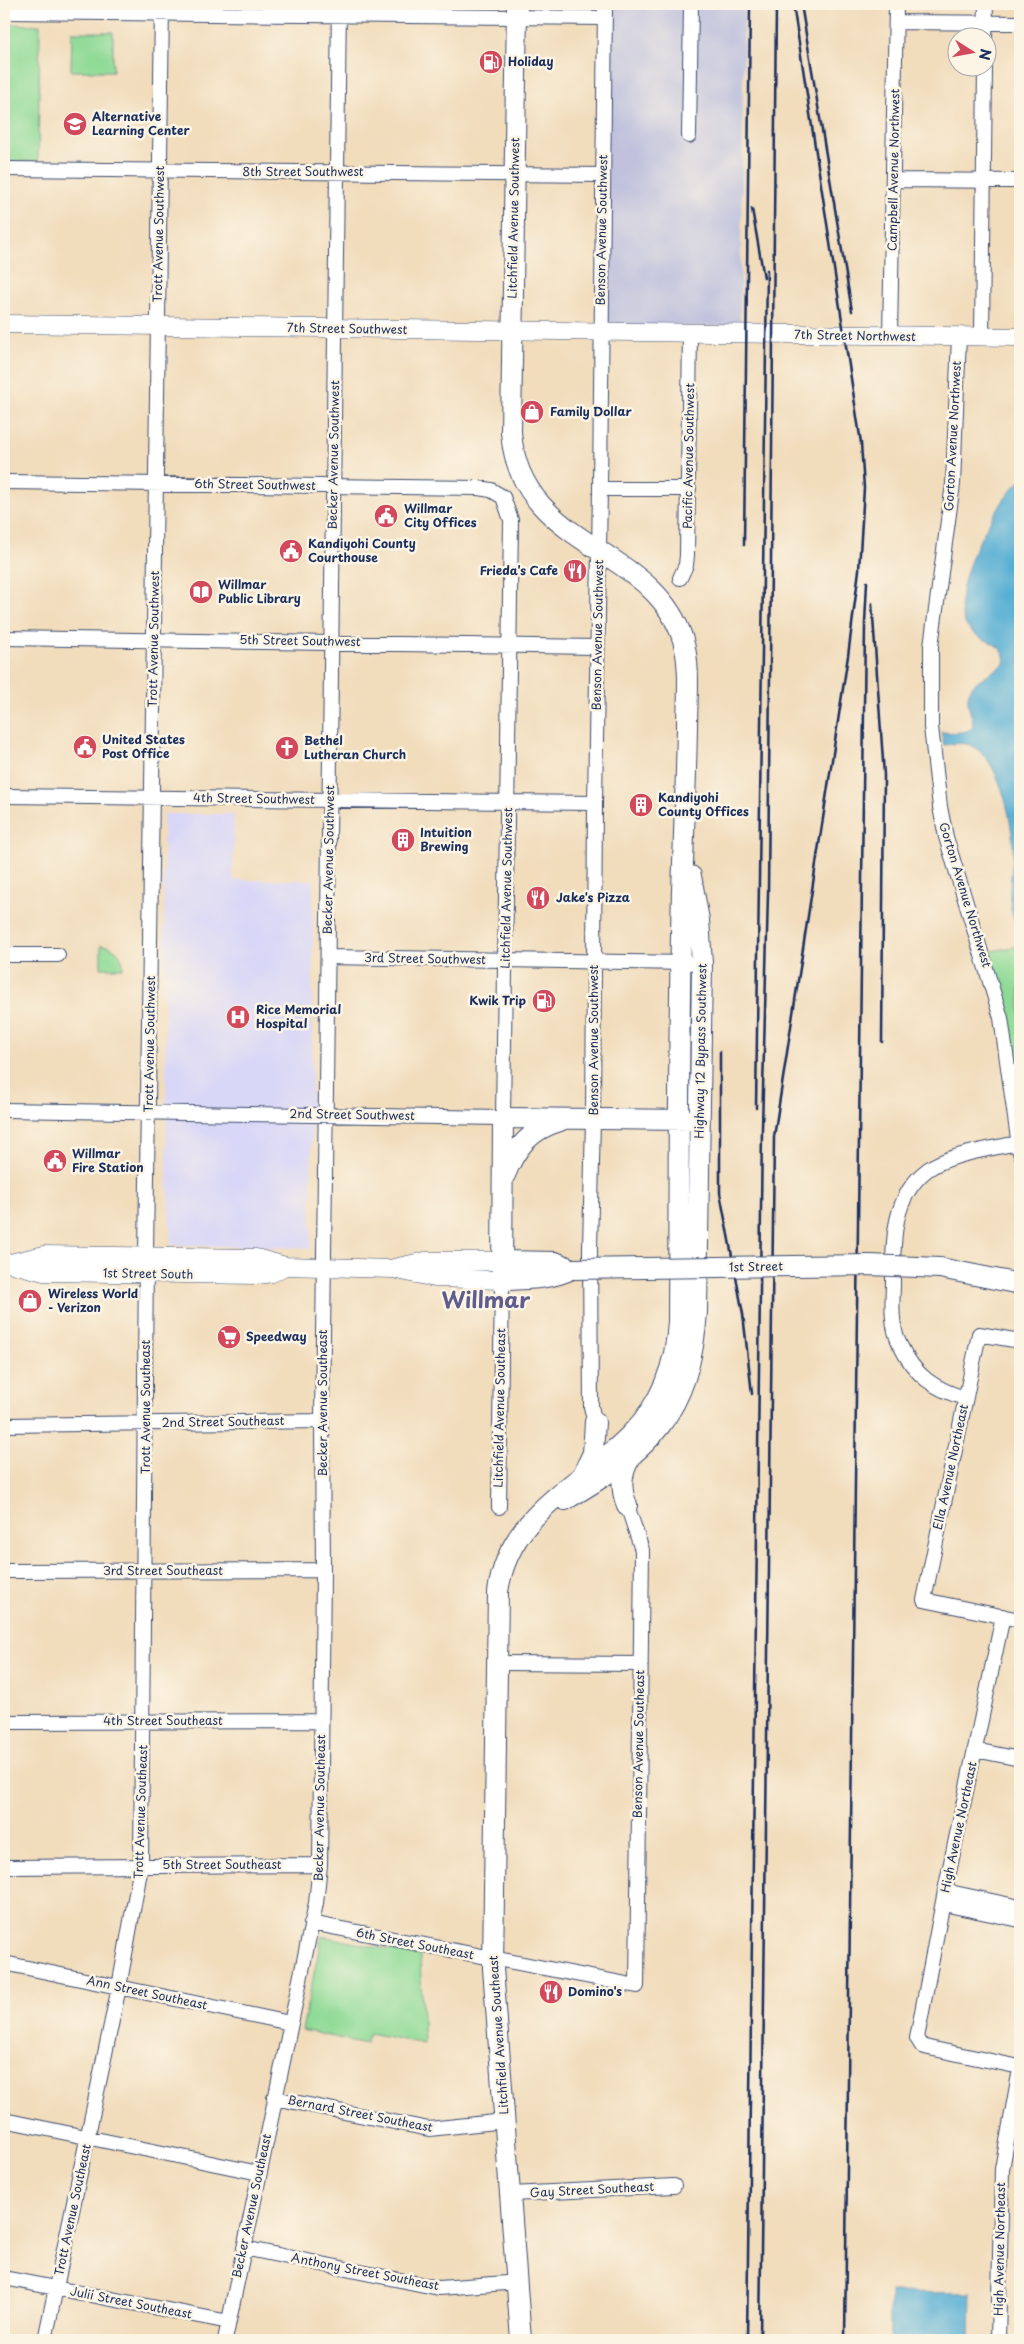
<svg xmlns="http://www.w3.org/2000/svg" width="1024" height="2344" font-family="'Playpen Sans',sans-serif">
<style>
.built{fill:#d9d7f7}
.industrial{fill:#c0c2dd}
.green{fill:#8fda96;stroke:#55847a}
.water{fill:#57afd4;stroke:#396f99}
.lines{fill:none;stroke-linecap:round;stroke-linejoin:round}
.minor-casing{stroke:#3b496c;stroke-width:16}
.major-casing{stroke:#3b496c;stroke-width:19}
.highway-casing{stroke:#3b496c;stroke-width:22}
.minor{stroke:#fff;stroke-width:14}
.major{stroke:#fff;stroke-width:18}
.highway{stroke:#fff;stroke-width:20}
.rail{stroke:#1b2f5e;stroke-width:2.5}
.highway-bridge-casing{stroke:#3b496c;stroke-width:22;stroke-linecap:butt}
.highway-bridge{stroke:#fff;stroke-width:20}
.labels{text-anchor:middle;stroke-width:5;stroke-linejoin:round;paint-order:stroke}
.poi-label{font-size:12px;font-weight:bold;fill:#1b2f5e;stroke:#fcf5e5;text-anchor:start}
.street-label{font-size:12px;fill:#1b2f5e;stroke:#fcf5e5}
.town-label{font-size:22px;font-weight:bold;fill:#5f5d8d;stroke:#fcf5e5}
</style>
<rect width="100%" height="100%" fill="#fcf5e5"/>
<filter id="ink" filterUnits="userSpaceOnUse"><feTurbulence type="fractalNoise" baseFrequency=".02" numOctaves="2"/><feDisplacementMap in="SourceGraphic" scale="10" xChannelSelector="R" yChannelSelector="G"/><feConvolveMatrix kernelMatrix="1 2 1 2 8 2 1 2 1" color-interpolation-filters="sRGB"/></filter>
<filter id="wash" filterUnits="userSpaceOnUse"><feTurbulence type="fractalNoise" baseFrequency=".0096" numOctaves="4" result="noise"/><feDisplacementMap in="SourceGraphic" scale="20" xChannelSelector="R" yChannelSelector="G"/><feGaussianBlur stdDeviation="1.12" result="paint"/><feColorMatrix in="noise" values="0 0 0 0 0 0 0 0 0 0 0 0 0 0 0 0 0 1.4 0 .05"/><feComposite in="paint" operator="in"/></filter>
<g filter="url(#wash)">
<rect width="100%" height="100%" fill="#f1dcbb"/>
<path class="built" d="M163,814H234L233,880H313L311,1248L171,1245L167,1174Z"/>
<path class="industrial" d="M604,4H744L740,326L605,327Z"/>
<path class="green" d="M4,24L40,25L38,162H4Z
M72,32H113V71H71Z
M101,945C115,946 123,954 123,968H101Z
M1020,946V1075L991,951Z
M322,1936L420,1956L424,2044L369,2033L366,2044L302,2030Z"/>
<path class="water" d="M1020,481V929C1001,904 1015,872 1013,844C1011,816 999,757 970,745C962,742 953,744 944,745L941,732C998,736 959,714 970,690C975,679 995,672 1004,664C1009,640 977,644 966,625C945,591 995,504 1020,481Z
M890,2292L971,2293L970,2340H890Z"/>
</g>
<g filter="url(#ink)">
<g class="lines">
<g class="minor-casing">
<path id="minor" d="M4,12L605,18
M896,22L1020,23
M985,38L986,4
M689,136L691,4
M4,169L603,175
M894,180L1020,181
M890,336L896,4
M959,336L953,484L931,646V727L940,807L946,837L1001,1018L1020,1153
M982,336L985,68
M4,482L478,488L491,490L503,497L511,520L503,1118L4,1110
M600,489H689
M680,578L686,565L687,555L690,333
M4,638L596,647
M4,796L595,803
M4,955H58
M328,957L689,963
M1020,1341L979,1334L924,1600L1020,1620
M965,1398C934,1389 915,1376 900,1345C891,1327 892,1306 893,1286C893,1245 891,1198 927,1170C949,1154 991,1149 1017,1143
M595,1422L591,1407L590,1248L593,1119L595,803L600,489L605,4
M4,1425L322,1421
M499,1507L502,1280
M4,1571L323,1570
M1003,1616L945,1891L917,2038L922,2046L929,2048L1020,2067
M496,1663L640,1664
M4,1722L321,1721
M975,1750L1020,1759
M4,1867L320,1865
M945,1891L1020,1907
M943,1904L1020,1920
M311,1923L637,1986L642,1550L627,1505
M4,1963L290,2023
M274,2098L429,2129L505,2121
M4,2120L259,2173
M511,2194L674,2186
M244,2248L439,2288L518,2282
M4,2278L229,2322
M45,2340L119,1987L141,1866L146,1256L162,4
M225,2340L316,1903L320,1865L323,1570L322,1421L339,4
M998,2340L1002,2169L1020,2069"/>
</g>
<g class="major-casing">
<path id="major" d="M4,324L1020,337
M9,1263L44,1272L258,1275L272,1273L285,1266
M10,1263L44,1255L256,1258L285,1266L393,1269L435,1278L502,1280
M394,1268L425,1261H503"/>
</g>
<g class="highway-casing">
<path id="highway" d="M517,4L511,432C519,549 654,544 683,640C691,668 687,699 687,727C686,782 684,836 682,891C678,1034 679,1178 678,1321C676,1364 662,1403 631,1434C581,1486 509,1511 498,1592L493,1968L521,2340
M505,1175C516,1147 530,1130 560,1121
M503,1261L555,1262L572,1269
M940,1268L1020,1284
M572,1269C549,1280 527,1279 502,1280L503,1118L692,1120
M584,1472L593,1453L595,1422
M565,1500C650,1451 690,1413 697,1312L702,963L699,920L691,876
M627,1505C620,1489 621,1472 631,1457"/>
</g>
<use href="#minor" class="minor"/>
<use href="#major" class="major"/>
<use href="#highway" class="highway"/>
<path class="rail" d="M801,4L852,311
M752,209L764,278
M744,545L750,4
M872,603L884,775L882,1042
M720,1052V1193L743,1314L752,1394
M756,1108L767,270
M747,2340L762,1128L768,894L776,4
M760,2340L774,1137L848,656L859,570L864,488L861,443L793,4
M845,2340L865,623L867,582"/>
<g class="highway-bridge-casing">
<path id="highway-bridge" d="M572,1269L870,1265L940,1268"/>
</g>
<use href="#highway-bridge" class="highway-bridge"/>
</g>
</g>
<defs>
<g id="fuel-disc" transform="scale(1.25)"><circle r="9.5" fill="#d1495b" stroke="#fcf5e5"/><path d="M-5.5-6h7V0h2V4h1.3V-2.5L3-4.5l.8-.8L6-3V5H2.5V1h-1V6h-7ZM-4.2-4.7v3.2H.2V-4.7Z" fill="#fff"/></g>
<g id="school-disc" transform="scale(1.25)"><circle r="9.5" fill="#d1495b" stroke="#fcf5e5"/><path d="M0-5L7-2L0 1L-7-2ZM-4 1L0 2.5L4 1V4Q0 6-4 4Z" fill="#fff"/></g>
<g id="shop-disc" transform="scale(1.25)"><circle r="9.5" fill="#d1495b" stroke="#fcf5e5"/><path d="M-5-2.5h2.3a2.7 3.5 0 0 1 5.4 0H5L5.5 6h-11ZM-1.5-2.5h3a1.5 2.3 0 0 0-3 0Z" fill="#fff"/></g>
<g id="civic-disc" transform="scale(1.25)"><circle r="9.5" fill="#d1495b" stroke="#fcf5e5"/><path d="M-.6-6.5H3V-4.5H.6V-3L4-1V1h2V6H-6V1h2V-1L-.6-3ZM-1.2 2.5V6h2.4V2.5Z" fill="#fff"/></g>
<g id="restaurant-disc" transform="scale(1.25)"><circle r="9.5" fill="#d1495b" stroke="#fcf5e5"/><path d="M-5-6h1v4h1v-4h1v4h1v-4h1v5L-1.5 .5V6h-2V.5L-5-1ZM5-6V6H3V1.5H1.5Q1.5-4 5-6Z" fill="#fff"/></g>
<g id="library-disc" transform="scale(1.25)"><circle r="9.5" fill="#d1495b" stroke="#fcf5e5"/><path d="M-6-4Q-3-5.5-.7-3.5V5Q-3 3-6 4ZM6-4Q3-5.5 .7-3.5V5Q3 3 6 4Z" fill="#fff"/></g>
<g id="church-disc" transform="scale(1.25)"><circle r="9.5" fill="#d1495b" stroke="#fcf5e5"/><path d="M-1.2-6h2.4v3.5h3.3v2.4h-3.3V6h-2.4V-.1h-3.3v-2.4h3.3Z" fill="#fff"/></g>
<g id="building-disc" transform="scale(1.25)"><circle r="9.5" fill="#d1495b" stroke="#fcf5e5"/><path d="M-4-6H4V6H1V3H-1V6H-4ZM-2.5-4.3h1.7v1.8h-1.7ZM.8-4.3h1.7v1.8H.8ZM-2.5-1h1.7V.8h-1.7ZM.8-1h1.7V.8H.8Z" fill="#fff"/></g>
<g id="hospital-disc" transform="scale(1.25)"><circle r="9.5" fill="#d1495b" stroke="#fcf5e5"/><path d="M-5-5h3v3.5h4V-5h3V5h-3V1.5h-4V5h-3Z" fill="#fff"/></g>
<g id="supermarket-disc" transform="scale(1.25)"><circle r="9.5" fill="#d1495b" stroke="#fcf5e5"/><path d="M-6-5.5h2.5l.6 2H6L4.5 2H-2.5L-4.4-4H-6ZM-1.5 3.2a1.3 1.3 0 1 0 .1 0ZM3 3.2a1.3 1.3 0 1 0 .1 0Z" fill="#fff"/></g>
</defs>
<g fill-rule="evenodd">
<use href="#fuel-disc" x="491" y="62"/>
<use href="#school-disc" x="75" y="124"/>
<use href="#shop-disc" x="532" y="412"/>
<use href="#civic-disc" x="386" y="516"/>
<use href="#civic-disc" x="291" y="551"/>
<use href="#restaurant-disc" x="575" y="571"/>
<use href="#library-disc" x="201" y="592"/>
<use href="#civic-disc" x="85" y="747"/>
<use href="#church-disc" x="287" y="748"/>
<use href="#building-disc" x="641" y="805"/>
<use href="#building-disc" x="403" y="840"/>
<use href="#restaurant-disc" x="538" y="898"/>
<use href="#fuel-disc" x="544" y="1001"/>
<use href="#hospital-disc" x="238" y="1017"/>
<use href="#civic-disc" x="55" y="1161"/>
<use href="#shop-disc" x="30" y="1301"/>
<use href="#supermarket-disc" x="229" y="1337"/>
<use href="#restaurant-disc" x="551" y="1992"/>
</g>
<g class="labels">
<g class="poi-label">
<text x="508" y="66">Holiday</text>
<text x="92" y="121">Alternative<tspan x="92" dy="14">Learning Center</tspan></text>
<text x="550" y="416">Family Dollar</text>
<text x="404" y="513">Willmar<tspan x="404" dy="14">City Offices</tspan></text>
<text x="308" y="548">Kandiyohi County<tspan x="308" dy="14">Courthouse</tspan></text>
<text x="558" y="575" text-anchor="end">Frieda's Cafe</text>
<text x="218" y="589">Willmar<tspan x="218" dy="14">Public Library</tspan></text>
<text x="102" y="744">United States<tspan x="102" dy="14">Post Office</tspan></text>
<text x="304" y="745">Bethel<tspan x="304" dy="14">Lutheran Church</tspan></text>
<text x="658" y="802">Kandiyohi<tspan x="658" dy="14">County Offices</tspan></text>
<text x="420" y="837">Intuition<tspan x="420" dy="14">Brewing</tspan></text>
<text x="556" y="902">Jake's Pizza</text>
<text x="526" y="1005" text-anchor="end">Kwik Trip</text>
<text x="256" y="1014">Rice Memorial<tspan x="256" dy="14">Hospital</tspan></text>
<text x="72" y="1158">Willmar<tspan x="72" dy="14">Fire Station</tspan></text>
<text x="48" y="1298">Wireless World<tspan x="48" dy="14">- Verizon</tspan></text>
<text x="246" y="1341">Speedway</text>
<text x="568" y="1996">Domino's</text>
</g>
<g class="street-label">
<text transform="translate(894 170) rotate(-89)" y="4">Campbell Avenue Northwest</text>
<text x="303" y="176">8th Street Southwest</text>
<text transform="translate(514 218) rotate(-89)" y="4">Litchfield Avenue Southwest</text>
<text transform="translate(602 230) rotate(-89)" y="4">Benson Avenue Southwest</text>
<text transform="translate(159 234) rotate(-89)" y="4">Trott Avenue Southwest</text>
<text transform="translate(347 329) rotate(1)" y="4">7th Street Southwest</text>
<text transform="translate(855 336) rotate(1)" y="4">7th Street Northwest</text>
<text transform="translate(953 436) rotate(-87)" y="4">Gorton Avenue Northwest</text>
<text transform="translate(334 455) rotate(-89)" y="4">Becker Avenue Southwest</text>
<text transform="translate(689 456) rotate(-89)" y="4">Pacific Avenue Southwest</text>
<text transform="translate(255 485) rotate(1)" y="4">6th Street Southwest</text>
<text transform="translate(598 635) rotate(-89)" y="4">Benson Avenue Southwest</text>
<text transform="translate(154 639) rotate(-89)" y="4">Trott Avenue Southwest</text>
<text transform="translate(300 641) rotate(1)" y="4">5th Street Southwest</text>
<text transform="translate(254 799) rotate(1)" y="4">4th Street Southwest</text>
<text transform="translate(329 860) rotate(-89)" y="4">Becker Avenue Southwest</text>
<text transform="translate(507 888) rotate(-89)" y="4">Litchfield Avenue Southwest</text>
<text transform="translate(965 895) rotate(73)" y="4">Gorton Avenue Northwest</text>
<text transform="translate(425 959) rotate(1)" y="4">3rd Street Southwest</text>
<text transform="translate(594 1040) rotate(-90)" y="4">Benson Avenue Southwest</text>
<text transform="translate(150 1044) rotate(-89)" y="4">Trott Avenue Southwest</text>
<text transform="translate(701 1051) rotate(-89)" y="4">Highway 12 Bypass Southwest</text>
<text transform="translate(352 1115) rotate(1)" y="4">2nd Street Southwest</text>
<text transform="translate(756 1267) rotate(-1)" y="4">1st Street</text>
<text transform="translate(148 1274) rotate(1)" y="4">1st Street South</text>
<text transform="translate(323 1403) rotate(-90)" y="4">Becker Avenue Southeast</text>
<text transform="translate(146 1407) rotate(-90)" y="4">Trott Avenue Southeast</text>
<text transform="translate(500 1408) rotate(-89)" y="4">Litchfield Avenue Southeast</text>
<text transform="translate(223 1422) rotate(-1)" y="4">2nd Street Southeast</text>
<text transform="translate(951 1467) rotate(-78)" y="4">Ella Avenue Northeast</text>
<text x="163" y="1575">3rd Street Southeast</text>
<text x="163" y="1725">4th Street Southeast</text>
<text transform="translate(639 1744) rotate(-89)" y="4">Benson Avenue Southeast</text>
<text transform="translate(320 1808) rotate(-89)" y="4">Becker Avenue Southeast</text>
<text transform="translate(141 1812) rotate(-88)" y="4">Trott Avenue Southeast</text>
<text transform="translate(959 1827) rotate(-78)" y="4">High Avenue Northeast</text>
<text x="222" y="1869">5th Street Southeast</text>
<text transform="translate(415 1944) rotate(11)" y="4">6th Street Southeast</text>
<text transform="translate(147 1993) rotate(12)" y="4">Ann Street Southeast</text>
<text transform="translate(499 2035) rotate(-94)" y="4">Litchfield Avenue Southeast</text>
<text transform="translate(360 2114) rotate(11)" y="4">Bernard Street Southeast</text>
<text transform="translate(592 2190) rotate(-3)" y="4">Gay Street Southeast</text>
<text transform="translate(252 2206) rotate(-78)" y="4">Becker Avenue Southeast</text>
<text transform="translate(73 2210) rotate(-78)" y="4">Trott Avenue Southeast</text>
<text transform="translate(1000 2249) rotate(-89)" y="4">High Avenue Northeast</text>
<text transform="translate(365 2272) rotate(11)" y="4">Anthony Street Southeast</text>
<text transform="translate(131 2303) rotate(11)" y="4">Julii Street Southeast</text>
</g>
<g class="town-label">
<text x="486" y="1308">Willmar</text>
</g>
</g>
<rect width="1024" height="2344" fill="none" stroke="#fcf5e5" stroke-width="20"/>
<g transform="translate(972 52) rotate(101)"><circle r="24" fill="#fcf5e5" stroke="#a2a6af"/>
<path d="M0-4L9 19L0 12L-9 19Z" fill="#d1495b"/>
<text y="-8" font-size="14" font-weight="bold" text-anchor="middle" fill="#1b2f5e">N</text>
</g>
</svg>
